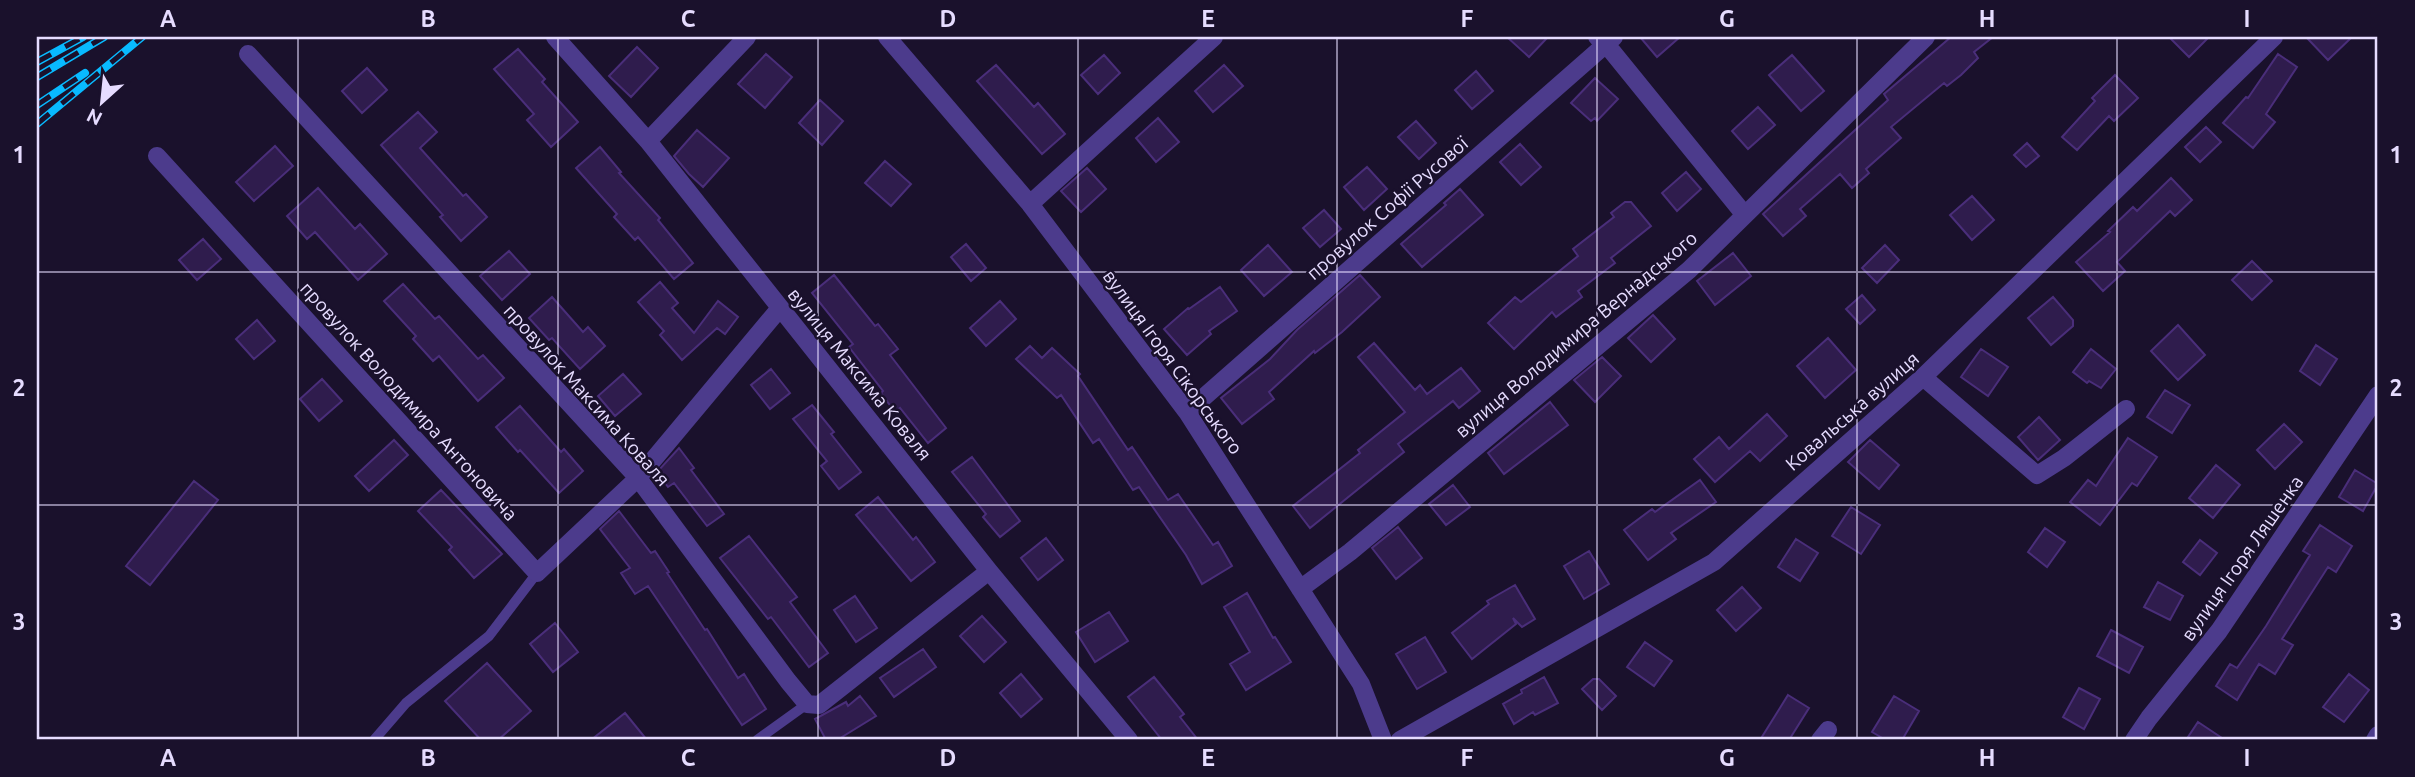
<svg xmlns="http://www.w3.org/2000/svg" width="2415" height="777" font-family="Ubuntu,sans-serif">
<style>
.building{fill:#2f1c4d;stroke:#4a2e7a;stroke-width:2}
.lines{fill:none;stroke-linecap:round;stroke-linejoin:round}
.service{stroke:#4c3b8c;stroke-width:10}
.minor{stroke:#4c3b8c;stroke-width:18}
.rail-casing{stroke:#08baff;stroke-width:8}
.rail{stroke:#1a112c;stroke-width:5;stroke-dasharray:16;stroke-linecap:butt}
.grid{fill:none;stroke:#e6dcff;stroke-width:2;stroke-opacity:0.55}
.labels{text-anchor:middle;stroke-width:5;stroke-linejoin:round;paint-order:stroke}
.street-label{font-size:19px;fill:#e6dcff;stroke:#1a112c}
.neatline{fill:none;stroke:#e6dcff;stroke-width:2.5}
.grid-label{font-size:23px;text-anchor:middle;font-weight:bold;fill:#e6dcff}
</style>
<rect width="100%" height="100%" fill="#1a112c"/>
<path class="building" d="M1507,37H1548L1529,57Z
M1640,37H1680L1657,57Z
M1951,37H1993L1974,52L1978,58L1961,75L1947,86L1944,83L1891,127L1901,138L1866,169L1869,173L1852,188L1840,174L1800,209L1806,216L1783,236L1763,214L1888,100L1884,94Z
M2169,37H2209L2189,57Z
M2306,37H2352L2328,60Z
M637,47L658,68L631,97L609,76Z
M518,49L545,79L542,82L578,122L551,147L527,120L534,114L494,69Z
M766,54L792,77L765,108L738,84Z
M2278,54L2297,67L2266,114L2275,122L2253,148L2223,123L2246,97L2248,98Z
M1104,55L1120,73L1098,94L1081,75Z
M1792,55L1824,91L1801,111L1769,75Z
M996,65L1034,107L1038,103L1065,134L1042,154L977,81Z
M1224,65L1243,86L1213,112L1195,91Z
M367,68L387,90L362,113L342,91Z
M1476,71L1493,91L1472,109L1455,90Z
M2115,75L2138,98L2114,121L2109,116L2077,150L2062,137L2095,101L2092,98Z
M1595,78L1618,99L1597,121L1595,118L1591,121L1571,103Z
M820,100L843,121L822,145L799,123Z
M1758,107L1775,125L1748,149L1732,131Z
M418,112L437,132L420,148L463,196L466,194L487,217L461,241L440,217L443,215L381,145Z
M1158,118L1179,142L1156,162L1136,138Z
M1416,121L1436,143L1419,159L1398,137Z
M2206,127L2221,142L2200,162L2185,147Z
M697,130L729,158L703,187L689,174L674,156Z
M2027,143L2039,156L2026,167L2014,155Z
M1520,144L1541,167L1521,185L1500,162Z
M275,146L293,166L254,201L236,182Z
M600,147L621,172L619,173L660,218L658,220L693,263L674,279L638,237L635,240L614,217L617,214L576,168Z
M885,161L911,184L891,206L865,183Z
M1367,167L1387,189L1364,210L1344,187Z
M1087,168L1106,189L1081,212L1061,191Z
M1686,172L1701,189L1677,211L1662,193Z
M2171,178L2192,200L2175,216L2170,211L2117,262L2125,271L2103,291L2076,262L2110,232L2108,231L2133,207L2137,211Z
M318,188L355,229L360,224L387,254L358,280L315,232L307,239L287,216Z
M1460,189L1483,215L1422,267L1401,244L1446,205L1444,203Z
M1972,196L1994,220L1972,240L1950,215Z
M1625,202H1631L1651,226L1611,258L1615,263L1578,291L1582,297L1556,317L1552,312L1514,349L1488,323L1515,297L1521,302L1578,256L1573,249L1614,217L1611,213Z
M1324,210L1341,229L1320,247L1303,228Z
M203,239L221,259L197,280L179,260Z
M966,244L986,268L971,281L951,257Z
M1268,245L1292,272L1264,296L1241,270Z
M1885,245L1899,260L1877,283L1862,268Z
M509,251L530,274L502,300L480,276Z
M1733,253L1751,276L1715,305L1697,281Z
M2252,261L2272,281L2252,300L2232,280Z
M834,275L875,326L878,324L898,349L890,355L946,428L928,443L900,408L895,412L881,393L883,391L849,347L853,344L812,293Z
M1360,275L1380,297L1342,332L1315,353L1314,351L1269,392L1274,399L1242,424L1221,398L1270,359L1297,330Z
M660,282L678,303L672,308L694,333L718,301L738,317L725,334L717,328L682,360L660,335L664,331L638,302Z
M403,284L435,319L439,316L478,359L483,355L504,378L478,401L439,356L433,361L413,339L416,336L384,301Z
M1220,287L1237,311L1209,331L1211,334L1187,355L1164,329L1188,308L1189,309Z
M1862,295L1875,310L1860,324L1846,309Z
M552,297L583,332L588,327L605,346L580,369L552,338L549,340L529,318Z
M2053,297L2073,320V326L2051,345L2028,318Z
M1000,301L1016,319L986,346L970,328Z
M1653,315L1675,339L1651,362L1628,338Z
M257,320L275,341L254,359L236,339Z
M2178,325L2205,355L2178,380L2151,351Z
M1828,338L1856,370L1825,398L1797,366Z
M1374,343L1415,390L1420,385L1427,394L1461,368L1480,391L1459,408L1453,401L1398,444L1404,452L1310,528L1293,506L1360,453L1358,450L1405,412L1358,357Z
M2316,345L2337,359L2320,385L2300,371Z
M1030,346L1042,358L1052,348L1080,374L1078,376L1128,450L1132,447L1168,500L1178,494L1213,545L1218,542L1232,566L1202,584L1186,555L1139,487L1133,490L1099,439L1093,443L1061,395L1057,398L1016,359Z
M1981,349L2008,367L1988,396L1961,377Z
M2091,349L2116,369L2101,388L2089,381L2087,383L2073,372Z
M1602,357L1621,376L1595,402L1574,380Z
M771,369L790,393L770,409L751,385Z
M623,374L641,394L615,416L598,396Z
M322,379L342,401L319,421L300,399Z
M2165,390L2190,405L2172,433L2147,417Z
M1550,402L1568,425L1504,474L1488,453Z
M812,405L834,432L831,434L861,472L839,489L821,466L827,461L793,419Z
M520,406L561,452L564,449L583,471L559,493L520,450L518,452L496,427Z
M1767,414L1787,436L1760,461L1750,451L1715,482L1694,459L1719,437L1729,449Z
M2039,417L2060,440L2038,460L2018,437Z
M2284,424L2302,442L2275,469L2257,450Z
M2128,438L2157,457L2137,486L2132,483L2100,525L2070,502L2088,480L2096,486Z
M394,440L408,455L369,491L355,476Z
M1870,440L1899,465L1879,489L1848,462Z
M679,448L694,468L691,470L724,514L707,526L674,483L668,487L657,472Z
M972,457L1020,521L1000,537L983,517L986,514L952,472Z
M2216,465L2240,485L2213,518L2189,498Z
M2355,470L2378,484L2363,511L2339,497Z
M1700,480L1716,502L1671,533L1676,539L1648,560L1624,530L1652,509L1655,512Z
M194,481L218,500L150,585L126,566Z
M1453,485L1470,507L1446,525L1429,504Z
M441,490L502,554L474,578L449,550L452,547L418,511Z
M878,497L913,540L916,537L935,562L911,581L856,515Z
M1851,507L1880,525L1861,554L1832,536Z
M619,511L651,553L655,551L669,572L667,573L705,630L707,629L738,678L744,674L766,709L742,725L648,586L635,594L621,573L630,568L600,529Z
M2320,525L2352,546L2336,572L2328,567L2282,639L2293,645L2275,674L2259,664L2237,700L2216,686L2230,664L2237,668L2266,626L2310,555L2303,551Z
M1398,527L1422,558L1396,579L1372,548Z
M2045,528L2065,542L2047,567L2028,552Z
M749,536L797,597L790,602L828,653L809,667L771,617L768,619L720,558Z
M1046,538L1063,560L1038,580L1021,558Z
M1796,539L1818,553L1800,581L1778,567Z
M2200,540L2217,553L2200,575L2183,562Z
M1589,551L1609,584L1584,599L1564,566Z
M2158,582L2183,596L2170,620L2144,607Z
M1515,585L1535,619L1522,627L1513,618L1516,624L1472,659L1452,633L1489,604L1487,601Z
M1742,587L1761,608L1736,631L1717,610Z
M1247,593L1273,638L1275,637L1291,662L1246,690L1230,664L1250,652L1224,607Z
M855,596L877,628L856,642L834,610Z
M1109,612L1128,641L1095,662L1076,632Z
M982,616L1006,642L984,662L960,636Z
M555,623L578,652L553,672L530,644Z
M2111,630L2143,647L2129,673L2097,656Z
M1425,637L1446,672L1417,689L1396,654Z
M1645,642L1672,661L1654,686L1627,667Z
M923,649L936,667L894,697L880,678Z
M487,663L531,711L498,740H481L445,701Z
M1021,674L1042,699L1021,717L1000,693Z
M2349,674L2369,690L2344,722L2323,707Z
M1154,677L1184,714L1180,717L1198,740H1162L1128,697Z
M1544,677L1558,703L1535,715L1533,712L1514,724L1503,704L1522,693L1521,690Z
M1593,679H1599L1616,696L1602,710L1582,689Z
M2079,688L2100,699L2084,729L2063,717Z
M1788,695L1809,708L1789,740H1760Z
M860,696L876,716L837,740H826L815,719L846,702L848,706Z
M1894,696L1919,711L1902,740H1886L1872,732Z
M625,713L647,740H591Z
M2198,722L2225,740H2186Z"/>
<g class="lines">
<path class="service" d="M374,740L406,703L489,636L537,573
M757,740L807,704"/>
<path class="minor" d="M555,37L648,141L989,571L1129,740
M887,37L1030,204L1187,412L1361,684L1383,740
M1597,37L1606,44L1744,214
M248,54L638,478L788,681L807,704L819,705L989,571
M648,141L747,37
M157,156L537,573L638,478L780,308
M1030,204L1214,37
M1923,377L2037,475L2064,458L2126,409
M1187,412L1614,37
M1300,589L1350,552L1689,270L1926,37
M1400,740L1714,562L1923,377L2274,37
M1820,740L1828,730
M2134,740L2149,718L2219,631L2378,395
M2375,740L2378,735"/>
<g class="rail-casing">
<path id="rail" d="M37,62L83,37
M37,77L104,37
M37,105L85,73
M37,124L142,37"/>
</g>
<use href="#rail" class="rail"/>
</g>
<path class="grid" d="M298,37V740M558,37V740M818,37V740M1078,37V740M1337,37V740M1597,37V740M1857,37V740M2117,37V740M37,272H2378M37,505H2378"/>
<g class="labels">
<g class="street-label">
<text transform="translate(1387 208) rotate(-41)" y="7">провулок Софії Русової</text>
<text transform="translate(1576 334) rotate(-40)" y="7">вулиця Володимира Вернадського</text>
<text transform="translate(1173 362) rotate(54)" y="7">вулиця Ігоря Сікорського</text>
<text transform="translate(860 374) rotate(51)" y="7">вулиця Максима Коваля</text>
<text transform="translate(587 395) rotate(48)" y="7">провулок Максима Коваля</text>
<text transform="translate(409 401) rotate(48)" y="7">провулок Володимира Антоновича</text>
<text transform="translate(1852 411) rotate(-41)" y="7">Ковальська вулиця</text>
<text transform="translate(2242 558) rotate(-55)" y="7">вулиця Ігоря Ляшенка</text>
</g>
</g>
<rect width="2415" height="777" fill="none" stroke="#1a112c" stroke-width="77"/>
<g transform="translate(102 102) rotate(207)" stroke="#1a112c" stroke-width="5" paint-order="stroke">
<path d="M0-5L12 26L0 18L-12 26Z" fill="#e6dcff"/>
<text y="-10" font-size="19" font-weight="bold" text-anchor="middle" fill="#e6dcff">N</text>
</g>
<rect x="38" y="38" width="2338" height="700" class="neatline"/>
<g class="grid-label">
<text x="168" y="27">A</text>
<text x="428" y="27">B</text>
<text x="688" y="27">C</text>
<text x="948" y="27">D</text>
<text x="1208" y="27">E</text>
<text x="1467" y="27">F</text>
<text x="1727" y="27">G</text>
<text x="1987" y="27">H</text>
<text x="2247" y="27">I</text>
<text x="19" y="163">1</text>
<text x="2396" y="163">1</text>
<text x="19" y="396">2</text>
<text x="2396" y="396">2</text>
<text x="19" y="630">3</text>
<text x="2396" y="630">3</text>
<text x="168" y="766">A</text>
<text x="428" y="766">B</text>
<text x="688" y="766">C</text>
<text x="948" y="766">D</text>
<text x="1208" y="766">E</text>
<text x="1467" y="766">F</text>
<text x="1727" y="766">G</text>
<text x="1987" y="766">H</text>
<text x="2247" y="766">I</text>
</g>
</svg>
